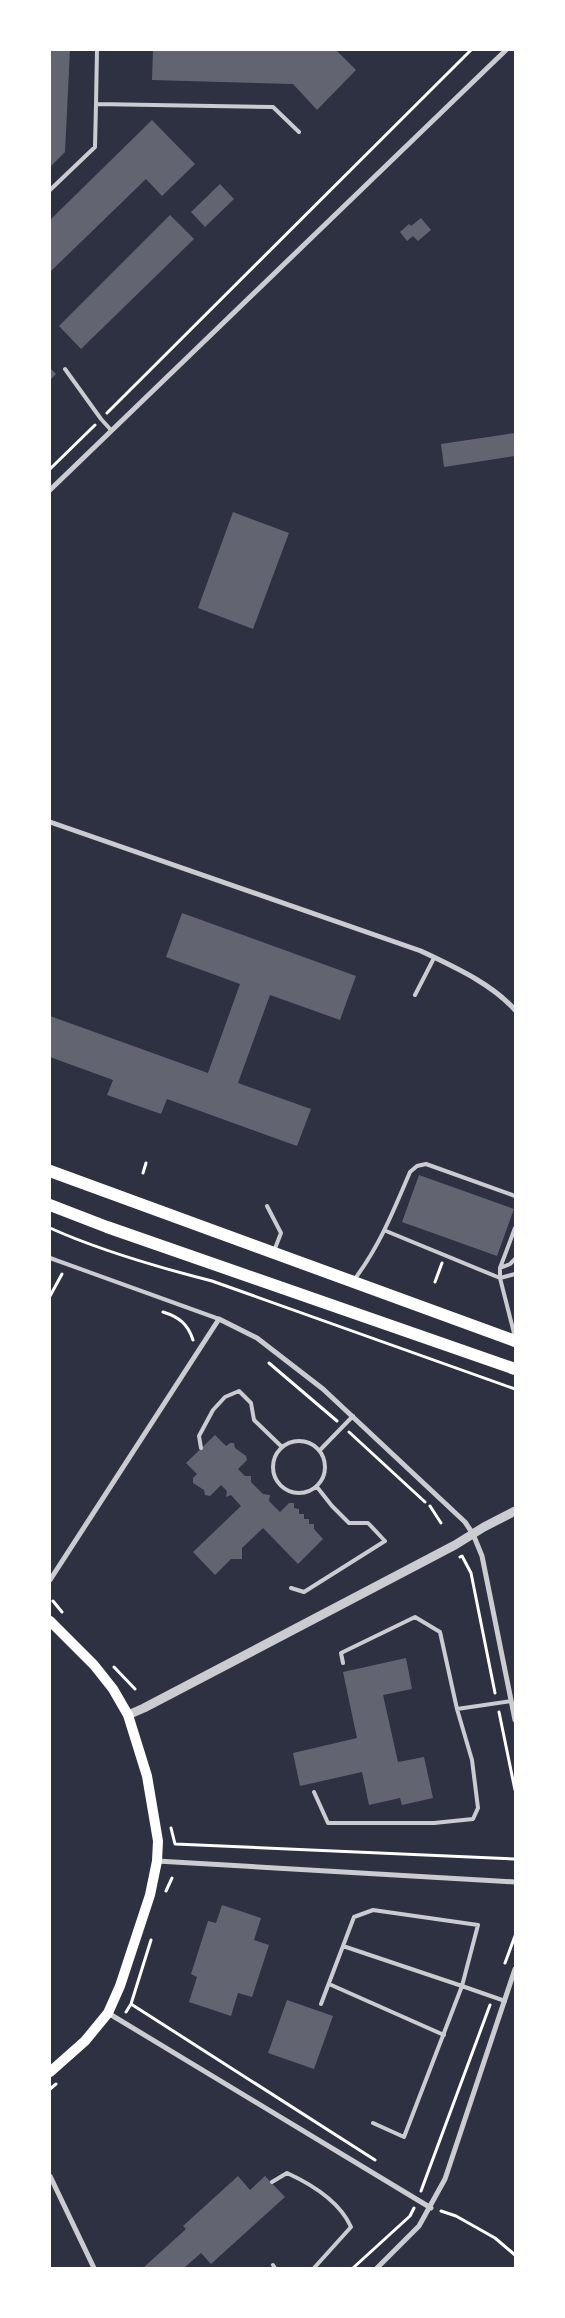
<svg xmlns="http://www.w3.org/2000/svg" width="565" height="2318" font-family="Arial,sans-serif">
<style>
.building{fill:#626471}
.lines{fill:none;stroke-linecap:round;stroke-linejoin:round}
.path{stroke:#fff;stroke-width:3}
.service{stroke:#caccd0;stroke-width:4}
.minor{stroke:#caccd0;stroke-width:5}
.tertiary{stroke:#caccd0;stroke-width:9}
.secondary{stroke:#fff;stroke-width:10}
.primary{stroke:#fff;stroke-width:12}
</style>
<rect width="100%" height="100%" fill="#2d3142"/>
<path class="building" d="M50,50H70L65,152L50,167Z
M153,50H336L356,70L317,110L293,84L152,80Z
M152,120L195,164L162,196L146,179L50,272V220Z
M220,184L234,199L205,227L191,212Z
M170,215L194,239L81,349L59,326Z
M421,218L431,230L418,241L413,236L407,241L400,232L409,224L411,226Z
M50,368L56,374L50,380Z
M515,433V456L444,467L441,444Z
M233,512L289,533L253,629L198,608Z
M182,913L356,976L340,1020L270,995L238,1083L311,1109L297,1146L167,1099L161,1114L107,1095L113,1080L50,1057V1016L208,1073L240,984L166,957Z
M419,1175L514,1209L497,1256L402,1222Z
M215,1435L226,1446L230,1443H234L235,1448L246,1456L247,1460L238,1469L245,1476H251V1482L263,1494L270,1495L269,1501L280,1512L289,1503H294V1508L299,1509V1514H304V1519H309V1524H314V1529L323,1539L298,1564L263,1528L242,1548V1559H231L215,1575L193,1552L241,1506L231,1495L226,1497L227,1491L221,1485L210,1496L205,1495L204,1490L193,1483V1478L197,1474L186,1463Z
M406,1658L412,1689L383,1695L398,1762L424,1757L433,1798L402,1805L400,1798L369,1805L362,1772L300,1786L293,1753L357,1738L343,1672Z
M222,1905L261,1918L254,1940L269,1945L252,1997L238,1993L231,2016L189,2002L197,1977L191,1974L208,1921L216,1923Z
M287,2000L333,2016L314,2069L268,2053Z
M238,2176L250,2190L265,2176L285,2197L211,2264L201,2253L184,2268H143L186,2229L183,2226Z"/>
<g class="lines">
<path class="path" d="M107,413L471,50
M50,469L95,425
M143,1173L146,1163
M50,1228C101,1251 157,1267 212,1281L515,1389
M435,1282L442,1263
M50,1296L62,1274
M163,1312C179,1317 188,1324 193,1340
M269,1363L337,1421
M349,1432L425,1502
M430,1506L441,1523
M460,1557L462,1556L471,1573L495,1693
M53,1601L62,1612
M114,1667L135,1689
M499,1712L515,1790
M171,1828L175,1844L515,1859
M166,1891L172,1878
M505,1963L515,1936
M131,2004L375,2160
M126,2012L131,2004L151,1940
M50,2089L56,2084
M421,2191L490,2005
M441,2211L456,2216L495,2238L515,2255
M353,2268L410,2216L414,2208"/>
<path class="service" d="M97,50L96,104L273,107L299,132
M50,190L95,147L96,104
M65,369L101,419L111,430
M415,995L434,958
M267,1206L281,1233L274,1251
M515,1228L500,1268V1278L515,1337
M386,1231L500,1278L515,1274
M50,1258L219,1319
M500,1268L510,1264L515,1259
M354,1280C380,1245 393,1212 410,1172L417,1166L426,1164L515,1196
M273 1467a26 26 0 1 1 52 0a26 26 0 1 1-52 0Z
M201,1448L199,1436L213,1410L225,1397L239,1391L251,1403L254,1420L282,1447
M320,1450L353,1416
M291,1588L304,1592L385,1541L368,1523H349L332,1506L317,1487
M457,1709L511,1701
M314,1792L328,1823H434L473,1819L478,1808L472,1760L457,1709L440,1632L415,1617L341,1653L343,1663
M343,1946L462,1986L404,2137L373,2123
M329,1984L444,2035
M321,2004L354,1917L373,1910L478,1925L462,1986L505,2001
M272,2182L287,2173C311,2184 340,2202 351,2227L314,2268
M273,2265L275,2268"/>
<path class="minor" d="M50,490L506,50
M50,822L421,951C454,967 491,983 515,1010
M50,1580L219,1319L257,1338L323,1389L465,1522L473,1534L482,1556L515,1720
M157,1861L515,1882
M108,2013L431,2208
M50,2176L94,2268
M377,2268L419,2226L445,2179L515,1969"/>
<path class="tertiary" d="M128,1715L144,1708L455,1545L484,1527L515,1511"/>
<path class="secondary" d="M50,1621L94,1665L113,1689L128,1715L147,1776L158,1841L157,1861L150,1895L120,1986L108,2013L85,2041L50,2072"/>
<path class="primary" d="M50,1171L515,1341
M50,1205L107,1227L515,1369"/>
</g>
<rect width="565" height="2318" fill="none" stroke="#ffffff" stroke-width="102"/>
</svg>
